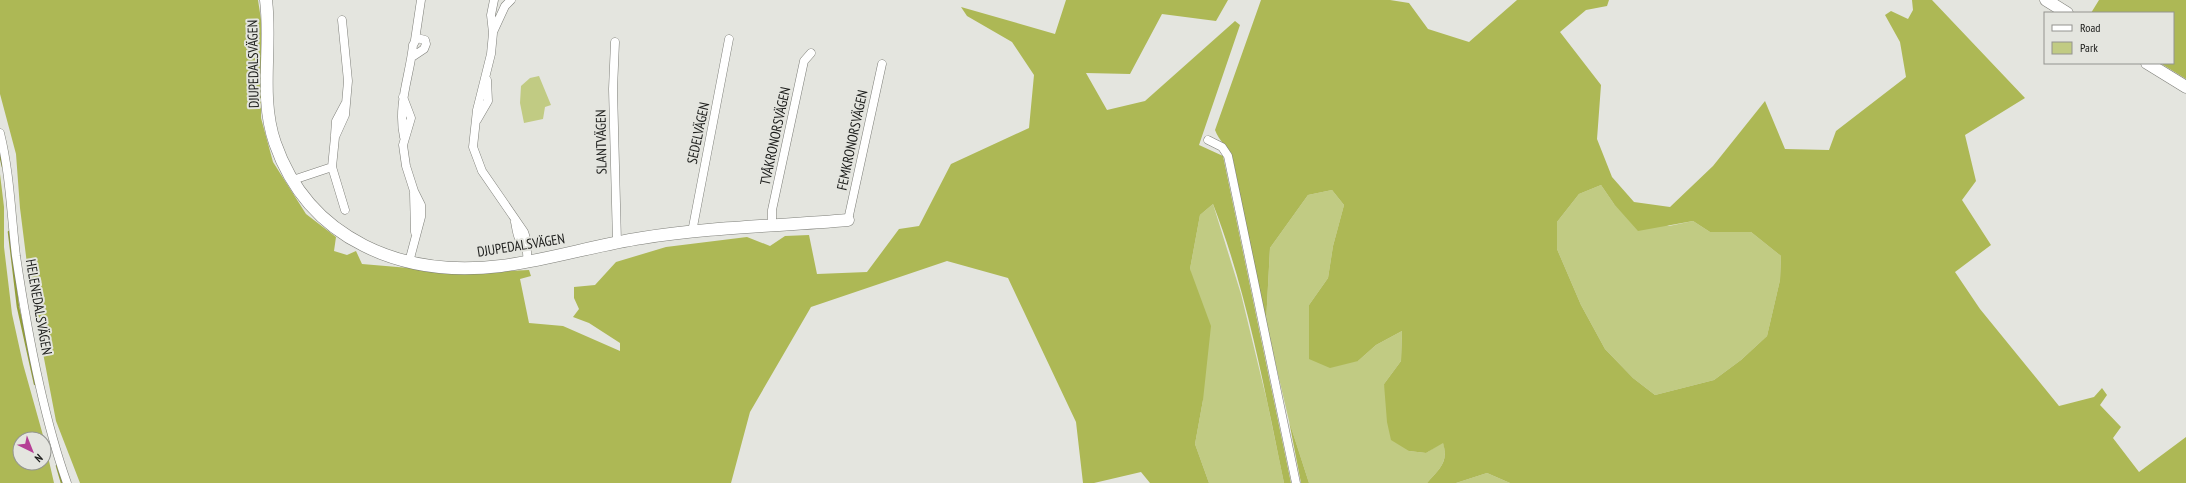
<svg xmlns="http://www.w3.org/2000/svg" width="2186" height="483" font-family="'PT Sans Narrow',sans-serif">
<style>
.green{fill:#c1cb83}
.forest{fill:#adb855;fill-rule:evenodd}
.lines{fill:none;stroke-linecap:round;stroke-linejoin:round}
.stream{stroke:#939e38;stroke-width:2.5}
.street-casing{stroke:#7e7f79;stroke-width:9}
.secondary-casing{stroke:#7e7f79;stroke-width:13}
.street{stroke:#fff;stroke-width:8}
.secondary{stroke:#fff;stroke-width:12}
.labels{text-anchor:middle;stroke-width:4;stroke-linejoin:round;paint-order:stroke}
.street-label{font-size:14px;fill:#1a1b19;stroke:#e4e5df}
</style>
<rect width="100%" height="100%" fill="#e4e5df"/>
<path class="green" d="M539,76L551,105L545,107L543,119L524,123L520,103L521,86L530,78Z
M1601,185L1614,204L1669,226L1693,221L1710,232H1751L1781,256L1780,280L1767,336L1741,360L1714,380L1655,395L1633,378L1605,349L1581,305L1557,249V222L1579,194Z
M1332,190L1344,205L1333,246L1328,278L1309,305L1358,361L1376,345L1402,331L1401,361L1384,384L1409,451L1426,453L1443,442C1449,463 1439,469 1427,483H1309L1289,421L1266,323L1270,248L1308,195Z
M1213,204L1241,294L1267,401L1284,483H1209L1195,444L1203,400L1190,269L1200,215Z
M1487,473L1510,483H1456Z"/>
<path class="forest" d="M0,0H258L262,26L261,118L273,162L306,214L336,237L334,251L347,255L356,251L362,264L468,273L529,270L531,276L520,279L529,323L563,326L620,351V343L589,323L573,317L579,309L574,298V287L595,285L616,262L666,247L747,237L770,246L785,236L809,235L817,274L867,272L899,229L919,226L951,164L1029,128L1034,75L1012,42L967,16L961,7L1055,34L1066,0H1228L1216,21L1162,14L1130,74L1086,73L1107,110L1145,101L1235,21L1240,25L1199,145L1223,156L1291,483H1284C1265,392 1247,291 1213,204L1200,215L1190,269L1211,326L1203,400L1195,444L1209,483H1150L1141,472L1094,483H1083L1076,422L1008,278L947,261L811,307L750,412L731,483H80L56,421L29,280L20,208L16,154L0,94Z
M1261,0H1390L1409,3L1428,29L1469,42L1517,0H1609L1607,6L1586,10L1560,32L1601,85L1597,139L1612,177L1634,202L1670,207L1713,166L1765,101L1785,149L1829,150L1836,131L1906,77L1900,42L1885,15L1891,11L1908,19L1913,10L1912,0H1932L2025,98L1965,135L1976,181L1962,200L1991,245L1955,272L1980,309L2059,406L2094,397L2102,388L2107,395L2100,405L2121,427L2113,438L2139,472L2186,437V483H1510L1487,473L1456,483H1427C1439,469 1449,463 1443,443L1426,453L1409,451L1391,440L1387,422L1384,384L1401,361L1402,331L1376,345L1358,361L1330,368L1309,359V305L1328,278L1333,246L1344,205L1332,190L1308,195L1270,248L1266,323L1233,160C1229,148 1219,141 1215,130ZM1601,185L1614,204L1638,231L1693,221L1710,232H1751L1781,256L1780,280L1767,336L1741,360L1714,380L1655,395L1633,378L1605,349L1581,305L1557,249V222L1579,194Z
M2099,0H2186V79L2160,63H2173V13H2091Z
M0,174L4,207V247L12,314L23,364L44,439H20V463H44V439L54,483H0Z
M1289,421L1309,483H1301Z"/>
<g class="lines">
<path class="stream" d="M0,154L3,167
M9,232L18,307L35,384
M57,466L62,483"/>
<g class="street-casing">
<path id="street" d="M494,0L491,15L493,33L491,54L477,110L473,147L482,171L524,232C528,241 526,252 528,262
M342,20L348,81L345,115L335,137L332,167L345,210
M493,32L505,6L511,0
M415,40L421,0
M615,42L613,89L617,242
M403,97L411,118L403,145L406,166L414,191L421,205V217L409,262
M477,120L488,101L487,80
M0,133C10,173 11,215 16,256C27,330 42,413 67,483
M335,135L336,121L345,104
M404,137C397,104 410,76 413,45L417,38L425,40L426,44L424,49L412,57
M1208,140L1222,147L1228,156L1296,483
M293,180L332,167
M414,193L415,232
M848,220L882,64
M515,222C517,231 517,240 525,245
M772,226V210L804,61L811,53
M692,232L729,39"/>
</g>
<g class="secondary-casing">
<path id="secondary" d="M266,0C272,47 259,97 275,143C309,241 404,278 501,266C549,260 595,245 642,238C710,227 780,226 848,220
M2046,0L2067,13
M2147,63L2186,87"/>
</g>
<use href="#street" class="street"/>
<use href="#secondary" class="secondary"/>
</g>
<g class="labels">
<g class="street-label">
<text transform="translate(253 64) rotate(-91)" y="5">DJUPEDALSVÄGEN</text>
<text transform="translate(698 133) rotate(-78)" y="5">SEDELVÄGEN</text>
<text transform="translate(775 136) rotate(-78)" y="5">TVÅKRONORSVÄGEN</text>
<text transform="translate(852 140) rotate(-78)" y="5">FEMKRONORSVÄGEN</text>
<text transform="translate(601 142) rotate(-91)" y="5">SLANTVÄGEN</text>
<text transform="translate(521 245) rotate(-9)" y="5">DJUPEDALSVÄGEN</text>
<text transform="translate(39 307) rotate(80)" y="5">HELENEDALSVÄGEN</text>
</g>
</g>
<rect x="2044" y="12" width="130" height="52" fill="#e4e5df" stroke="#939490"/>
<rect x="2052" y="25" width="20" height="6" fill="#ffffff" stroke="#939490"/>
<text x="2080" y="32" font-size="12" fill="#1a1b19">Road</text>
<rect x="2052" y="42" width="20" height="12" fill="#c1cb83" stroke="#939490"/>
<text x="2080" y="52" font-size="12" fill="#1a1b19">Park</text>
<g transform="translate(32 451) rotate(137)"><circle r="19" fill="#e4e5df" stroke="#939490"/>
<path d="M0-3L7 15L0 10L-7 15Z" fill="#b53f95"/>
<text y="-6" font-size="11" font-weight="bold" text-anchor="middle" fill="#1a1b19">N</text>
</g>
</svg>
